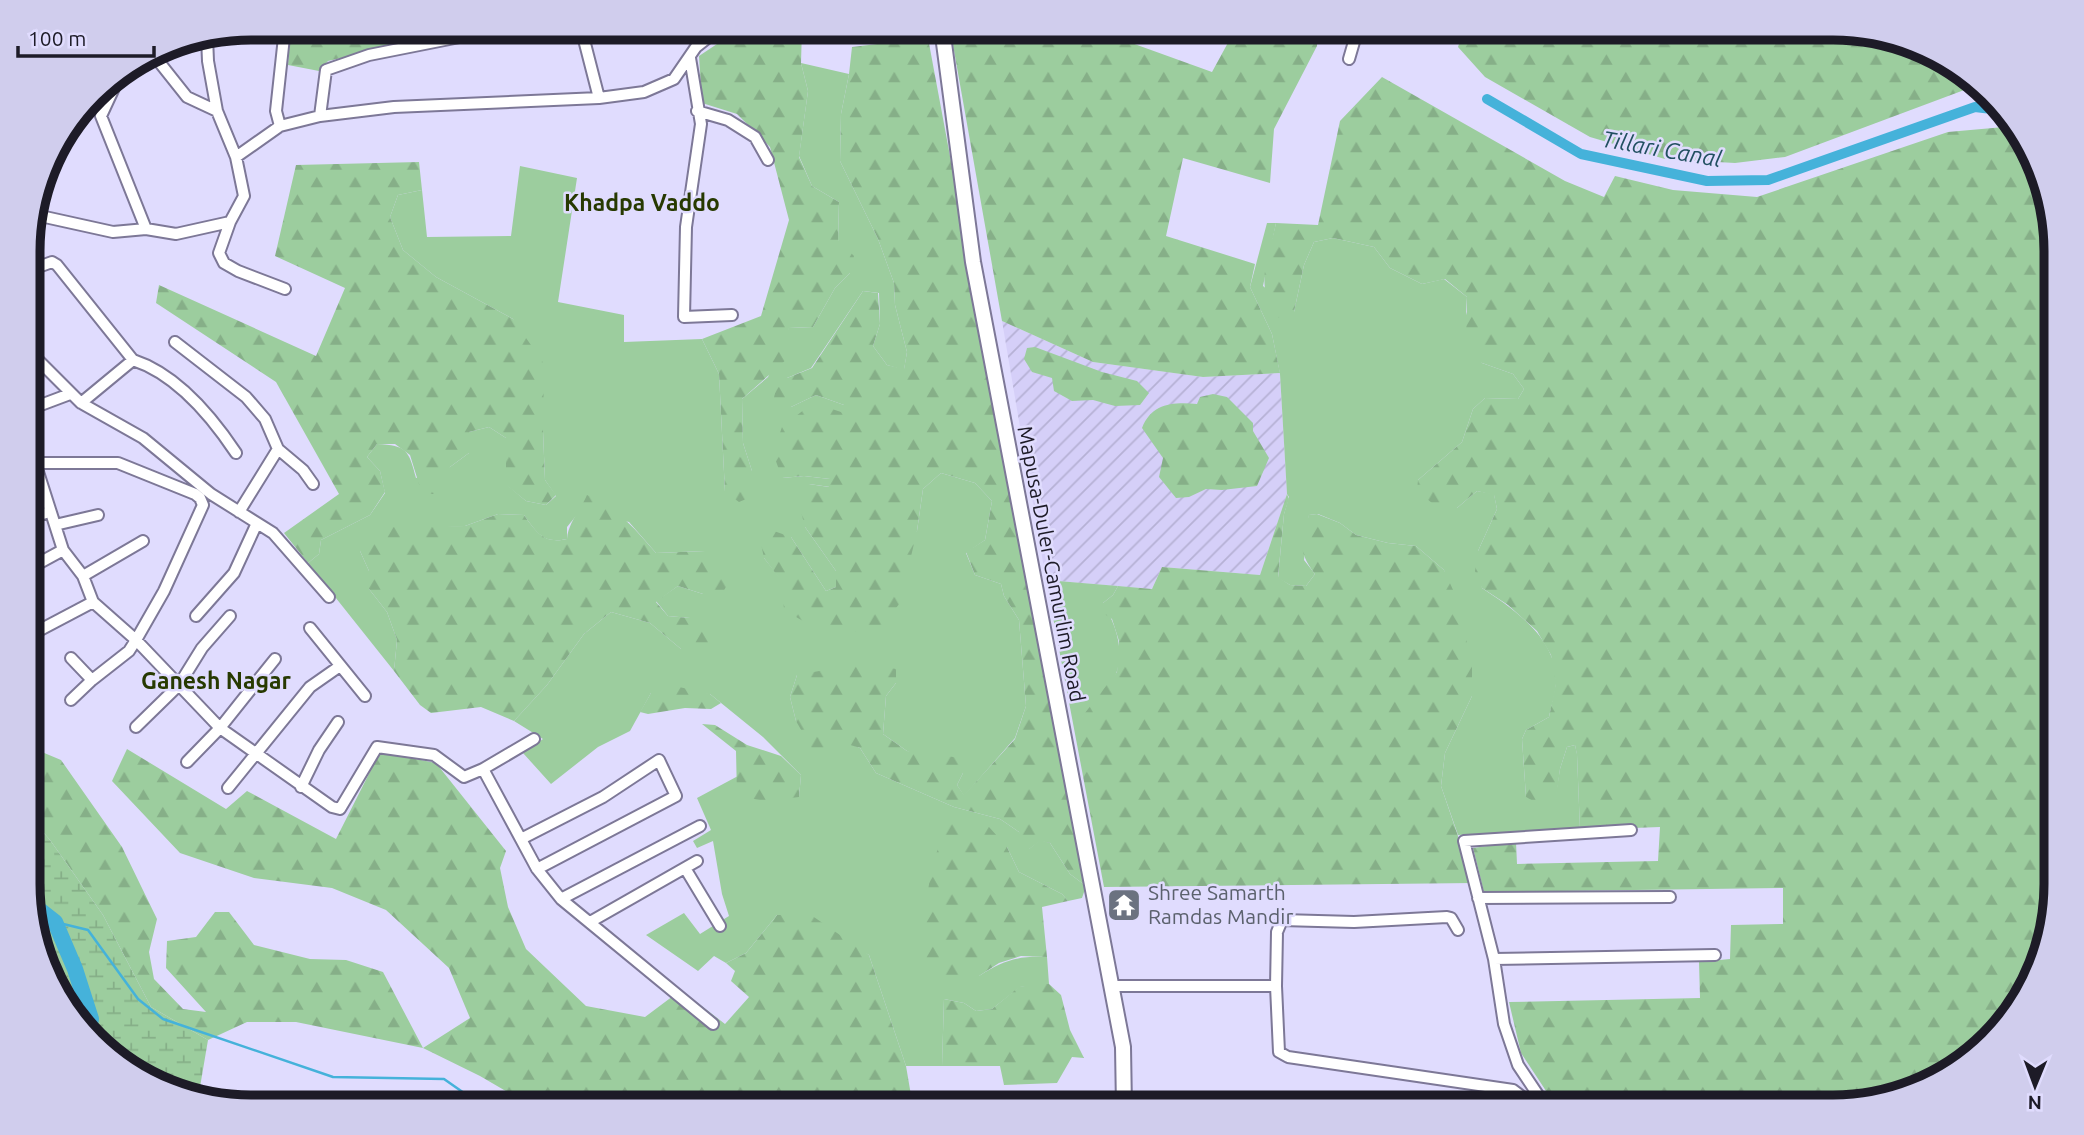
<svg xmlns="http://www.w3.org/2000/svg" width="2084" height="1135" font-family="Ubuntu,sans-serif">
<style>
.industrial{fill:url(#industrial-furrows)}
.grass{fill:#9ccd9e}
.forest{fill:url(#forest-firs)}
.wetland{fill:url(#wetland-marsh)}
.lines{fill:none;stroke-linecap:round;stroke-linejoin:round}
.stream{stroke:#45b2da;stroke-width:2.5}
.canal{stroke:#45b2da;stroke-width:10}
.river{stroke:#45b2da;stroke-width:16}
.street-casing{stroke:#7d7897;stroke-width:14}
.secondary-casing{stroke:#7d7897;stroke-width:18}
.street{stroke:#fff;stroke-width:10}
.secondary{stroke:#fff;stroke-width:14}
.labels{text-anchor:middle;stroke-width:5;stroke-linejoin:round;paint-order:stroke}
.street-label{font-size:21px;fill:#1d1b27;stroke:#e0dcfe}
.worship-label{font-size:21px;fill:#5b616d;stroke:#e0dcfe;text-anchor:start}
.water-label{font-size:23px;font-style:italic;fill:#225061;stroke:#e0dcfe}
.neighbourhood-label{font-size:23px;font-weight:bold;fill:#273901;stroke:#e0dcfe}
.rim{fill:none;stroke:#1d1b27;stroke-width:9}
</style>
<defs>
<pattern id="industrial-furrows" width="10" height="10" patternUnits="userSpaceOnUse" patternTransform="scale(1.75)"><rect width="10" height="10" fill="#d5cff8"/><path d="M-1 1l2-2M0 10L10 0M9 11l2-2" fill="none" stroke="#b6b1d5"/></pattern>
<pattern id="forest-firs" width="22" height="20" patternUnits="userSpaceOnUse" patternTransform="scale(1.75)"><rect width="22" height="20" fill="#9ccd9e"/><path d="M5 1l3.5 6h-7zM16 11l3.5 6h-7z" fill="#86af88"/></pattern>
<pattern id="wetland-marsh" width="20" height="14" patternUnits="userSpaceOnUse" patternTransform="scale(1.75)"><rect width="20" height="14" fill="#9ccd9e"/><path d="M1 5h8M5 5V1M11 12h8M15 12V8" fill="none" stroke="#86af88"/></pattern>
</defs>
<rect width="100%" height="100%" fill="#e0dcfe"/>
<path class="industrial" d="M1002,321L1093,362L1203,377L1280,373L1287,494L1260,575L1162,567L1152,589L1046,580Z"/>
<path class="grass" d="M801,63L849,74L841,114L840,161L878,239L894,283L895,305L907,352L904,370L887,365L873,346L880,324L879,293L863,291L811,368L787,378L791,407L816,395L844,405V413L782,478L804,476L830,479V487L809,484L805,527L836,571V587L826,591L791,537L764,558L823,632L917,531L923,489L941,473L975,483L992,501L985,540L966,553L975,575L1001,584L1004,596L1019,620L1026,706L1015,738L964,796L957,785L963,773L907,751L883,734L886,696L896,683L797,675L790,697L796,721L860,748L876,773L954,807L1000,819L1019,832L1029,849L1040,840L1050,843L1070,874L1086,886L1082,898L1068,901L1062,894L1019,872L1007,847L979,976C1004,960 1017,956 1047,957L1049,984L1020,987L992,1009L976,1011L964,1003L944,999L942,1066H906L869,955L777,915L746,953L726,963L714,956L698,971L646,935L684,913L700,934L729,916L722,894L713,841L697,848L693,841L711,830L697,798L738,776L737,795L799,797L801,775L763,737L710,694L651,693L630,731L598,747L551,784L523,753L543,739L514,721L547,685L584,634L611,612L650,623L681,649L690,618L668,616L656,601L678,586L703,594L705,551L656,553L629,522L580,511L567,527V539C543,544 537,533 524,515L498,514L465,526L430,528L360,551L369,571V589L387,612L397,640L394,671L308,563L319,554L321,540L370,515L385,493L380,471L367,457L377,444C407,445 409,451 416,478L450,467L469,453V432L489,427L506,438L507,485L526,501L546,505L556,496L545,480L543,431L513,319L436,277L403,250L390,217L398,195L422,190L427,237L511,236L520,166L577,178L558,302L624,315V342L702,339L719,374L725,492L752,471L743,443L742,399L768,377L789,328L813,327L835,288L850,273L838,240L839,202L812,186L799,156L808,91Z
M1267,223H1276L1263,286L1294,312L1304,265L1314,242L1333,238L1374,247L1390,268L1422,284L1444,279L1467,297L1466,312L1482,363L1513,374L1524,389L1518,399L1485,398L1473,409L1462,442L1418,480L1457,508L1477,491L1494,494L1497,509L1478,551L1482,588C1515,610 1558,639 1556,684C1555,695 1551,707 1549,717L1526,730L1522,739L1526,797L1555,800L1560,769L1567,747L1575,745L1577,754L1580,830L1458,835L1441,786L1445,753L1472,696L1444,570L1416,546L1388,543L1356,535L1340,523L1318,514L1309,515L1304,560L1315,574L1306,586L1290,585L1278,578L1284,514L1289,497L1287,494L1280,374L1272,334L1250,287Z
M1046,580L1118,586L1113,595L1103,603C1115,623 1124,647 1117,671C1115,681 1089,709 1081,719L1072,718Z"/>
<path class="forest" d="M291,28H341L342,33L401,28H469L328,61L319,71L288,65Z
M741,28H802L801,63L808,91L799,157L812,186L839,202L838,240L854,256L850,273L835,288L813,327L789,328L787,359L742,399L743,443L752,471L751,497L739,502L725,492L719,374L702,339L761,316L789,220L770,147L737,114L702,103L699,56Z
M950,28H1116L1115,37L1212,72L1236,28H1318L1317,46L1274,129L1270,183L1183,158L1166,236L1255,264L1250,287L1272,334L1280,373L1203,377L1093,362L1002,321Z
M1464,28H1833L1944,58L1975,86L1785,157L1735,163L1665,159L1590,137L1485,77L1458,47Z
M928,38L1086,886L1070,874L1050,843L1040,841L1028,850L1021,847L1019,832L1000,819L954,807L876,773L860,748L844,743L833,757L816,756L796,721L790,697L797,675L864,663L896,669V683L886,696L883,734L907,751L961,758L963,773L957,785L964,795L1015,739L1026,706L1019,620L1004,596L1001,584L975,575L966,552L985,540L992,501L975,483L941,473L923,489L917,531L900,603L877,632H822L784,610L782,582L764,558L760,539L771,530L791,537L826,591L836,587V571L805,527L795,489L809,484L829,487L830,479L804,476L782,478L773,453L782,427L805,409L829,408L844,413V405L816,395L791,407L772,406L776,389L787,378L812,368L863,291L878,293L880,324L873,346L887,365L904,369L907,352L895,305L894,283L878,239L840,161L841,114L849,74L852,47Z
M1382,77L1565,181L1604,197L1615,176L1673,190L1757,197L1948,132L2004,127L2020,131L2055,236L2056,898L2026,995L1956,1070L1847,1107H1569L1550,1097L1521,1053L1509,1002L1700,998L1699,962L1730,959L1731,925L1783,924V888L1484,892L1473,848L1516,842L1517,864L1658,861L1660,827L1580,830L1577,755L1575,745L1567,747L1560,769L1556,800L1546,808L1526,797L1522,739L1526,730L1549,717L1556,683L1551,655L1537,631L1508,605L1482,588L1475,571L1478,551L1497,509L1494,495L1477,491L1457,508L1442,511L1417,491L1418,480L1462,442L1473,409L1485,398L1518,399L1524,389L1513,374L1482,363L1466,344L1467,297L1445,279L1422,284L1390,268L1374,247L1333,238L1314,242L1304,265L1294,312L1277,318C1254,285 1268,260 1276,223L1318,225L1340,121Z
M419,162L422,190L398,195L390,217L403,250L436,277L513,319L544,364L543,431L545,480L556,495L546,505L526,501L506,485V438L489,427L469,432V453L450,467L436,494H422L410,455L395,444H377L367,457L380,471L385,492L370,515L321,540L319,554L308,563L284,533L339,494L276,382L156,303L159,285L316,356L345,288L275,256L296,165Z
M1035,347L1102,372L1137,381L1149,393L1140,405L1115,406L1093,400L1072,401L1054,391L1052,378L1032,372L1024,359L1027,348Z
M1213,394L1227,397L1253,423V431L1269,458L1257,486L1222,490L1206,489L1189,497L1176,498L1159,477L1163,458L1142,428C1152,403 1173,402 1197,404L1200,397Z
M1287,494L1289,499L1284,514L1278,577L1290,585L1306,586L1315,574C1297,550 1301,542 1309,515L1317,514L1340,523L1356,535L1388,543L1416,546L1444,570L1458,601L1472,667V696L1445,753L1441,786L1474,883L1104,887L1072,718H1081L1117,672L1119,641L1112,619L1103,613V603L1113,595L1118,586L1152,589L1162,567L1260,575Z
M587,495C616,506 636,530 656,553L705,551L731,579L721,595L703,594L678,586L656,602L668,616L690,618L733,638L725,648L681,649L650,623L611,612L584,634L547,685L514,721L481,707L431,713L420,705L394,671L397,640L387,612L369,589V571L360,551L365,532L387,527L465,526L498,514L524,515C537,533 544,544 567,539C568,523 580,511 587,495Z
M666,684L710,694L721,703L711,709L685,708L648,714L640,712L651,693Z
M702,724L715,725L747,745L781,756L801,775L799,797L765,801L737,796L736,751Z
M30,747L61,760L122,847L157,919L149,952L154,979L183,1009L206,1012L166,968L167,941L196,937L215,912H229L254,945L310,959L346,960L383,972L423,1048L470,1018L449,968L386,910L332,888L254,878L180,853L112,781L127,749L226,809L247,791L336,839L380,752L436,763L506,851L500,868L508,907L526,949L586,1006L645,1017L681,990L725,1024L749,997L731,981L735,971L726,963L746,953L777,915H811L869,955L906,1066L913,1107H533L480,1076L423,1048L296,1022H247L208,1040L151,1007L103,915L50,840L30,817Z
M951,818L989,827L1007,847L1019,872L1062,894L1068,901L1042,907L1047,957L1021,956L999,963L979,976L945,982L923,969L921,931L933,861Z
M1036,984H1049L1061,995L1070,1030L1084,1058L1072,1057L1057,1083L1004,1085L1000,1066H942L944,999L964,1003L976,1011L992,1009L1019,987Z"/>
<path class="wetland" d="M30,817L50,840L103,915L151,1007L208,1040L199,1093L140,1077L66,1008L30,913Z"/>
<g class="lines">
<path class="stream" d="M55,922L88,930L138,999L163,1019L333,1077L444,1079L484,1107"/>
<path class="canal" d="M1487,99L1581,154L1707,181L1768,180L1975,107L2000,110"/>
<path class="river" d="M30,906L41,911L55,922L75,969L91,1019L89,1030"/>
<g class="street-casing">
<path id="street" d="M581,28L599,98
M207,37L208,61L217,111L236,157L244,196L230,222L219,253L224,263L238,271L285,289
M152,53L187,97L217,111
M690,58L701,124L686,227L684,317L732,315
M1349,59L1358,28
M121,73L101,116L146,229
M697,111L728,120L755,137L768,160
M320,116L326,70L369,55L505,28
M280,126L276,111L285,28
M236,157L280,126L320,116L394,107L599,98L644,92L674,79L696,47L720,28
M33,212L45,217L113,232L146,229L176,234L230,222
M30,270L52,262L57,265L133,360C176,374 212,417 236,453
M175,342L246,397L265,419L278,449L303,470L313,484
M30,352L81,403L143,438L211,494L273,533L329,597
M81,403L133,360
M30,409L70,394
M30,447L63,550L83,576L93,602L136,640L220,728L332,807L340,809L377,747L434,755L464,777L483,769L534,739
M35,463H118L195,494L200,498L203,505L164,591L136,640L129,651L92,680L71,658
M239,512L278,449
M30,518L49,512
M55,525L98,515
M30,568L63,550
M83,576L143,541
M196,616L234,573L257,523
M310,628L365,696
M38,631L93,602
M71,700L92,680
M136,727L179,685L202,648L230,616
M187,762L220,728L275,659
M483,769L537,869L561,899L713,1024
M301,787L319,750L338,722
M228,788L310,687L340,666
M521,839L603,797L659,760L676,796L537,869
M685,868L720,926
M1478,898L1670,897
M561,899L700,826
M590,922L697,861
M1494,959L1715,955
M1111,986H1276L1279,1052L1288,1057L1513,1090L1536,1107
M1276,986L1277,932L1282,920L1354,922L1447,917L1451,918L1458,930
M1535,1104L1538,1095L1518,1065L1504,1024L1494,959L1464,841L1631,830"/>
</g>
<g class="secondary-casing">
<path id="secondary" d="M942,28L973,262L1123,1047L1124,1107"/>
</g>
<use href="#street" class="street"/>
<use href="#secondary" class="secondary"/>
</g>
<defs>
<g id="temple-square" transform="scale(1.75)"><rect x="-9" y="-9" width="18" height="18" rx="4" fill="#6b7280" stroke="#e0dcfe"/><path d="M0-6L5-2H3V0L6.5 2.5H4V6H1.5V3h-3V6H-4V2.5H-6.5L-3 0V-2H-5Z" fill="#fff"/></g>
</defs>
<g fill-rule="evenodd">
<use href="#temple-square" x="1124" y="905"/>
</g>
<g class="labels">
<g class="street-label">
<text transform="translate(1051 564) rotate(79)" y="7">Mapusa-Duler-Camurlim Road</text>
</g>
<g class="worship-label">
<text x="1148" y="900">Shree Samarth<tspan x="1148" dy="24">Ramdas Mandir</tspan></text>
</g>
<g class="water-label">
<text transform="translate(1662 149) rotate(10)" y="8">Tillari Canal</text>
</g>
<g class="neighbourhood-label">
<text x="642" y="211">Khadpa Vaddo</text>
<text x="216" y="689">Ganesh Nagar</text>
</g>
</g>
<path d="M0 0H2084V1135H0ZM251 40H1833A211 211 0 0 1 2044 251V884A211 211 0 0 1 1833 1095H251A211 211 0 0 1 40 884V251A211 211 0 0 1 251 40Z" fill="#d0cded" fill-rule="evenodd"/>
<path class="rim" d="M251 40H1833A211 211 0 0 1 2044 251V884A211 211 0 0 1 1833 1095H251A211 211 0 0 1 40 884V251A211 211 0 0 1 251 40Z"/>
<g transform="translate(2035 1086) rotate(181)" stroke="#e0dcfe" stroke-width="5" paint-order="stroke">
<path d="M0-5L12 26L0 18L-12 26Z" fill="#1d1b27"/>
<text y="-10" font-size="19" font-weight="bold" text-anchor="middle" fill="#1d1b27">N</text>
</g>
<path d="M18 46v10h136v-10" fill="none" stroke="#1d1b27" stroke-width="3.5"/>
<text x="28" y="46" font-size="21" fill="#1d1b27" stroke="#e0dcfe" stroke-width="5" paint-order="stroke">100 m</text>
</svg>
